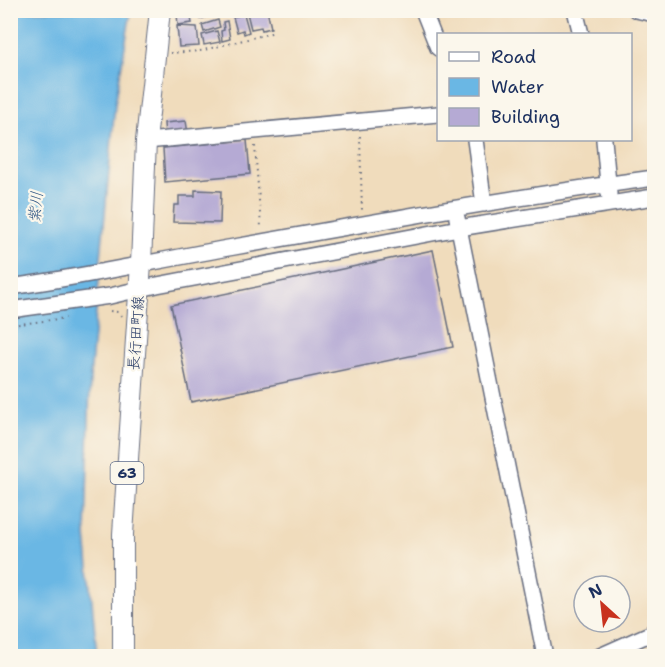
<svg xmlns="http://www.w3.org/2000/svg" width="665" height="667" font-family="'Shantell Sans','Klee One',sans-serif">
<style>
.water{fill:#6ab7e4;stroke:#4273a1;stroke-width:1.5}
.building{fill:#b5aad4}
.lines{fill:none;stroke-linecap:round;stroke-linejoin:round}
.minor-casing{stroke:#666c7f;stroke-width:18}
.major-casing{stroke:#666c7f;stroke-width:22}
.path{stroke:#666c7f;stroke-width:2;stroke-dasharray:1.5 4.5;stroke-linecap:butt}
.minor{stroke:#fff;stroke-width:15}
.major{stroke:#fff;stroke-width:20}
.labels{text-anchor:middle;stroke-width:4.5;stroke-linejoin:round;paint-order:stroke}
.shield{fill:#fbf7ec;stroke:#5e6b89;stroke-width:1.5}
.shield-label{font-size:14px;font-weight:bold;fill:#1b2f5e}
.street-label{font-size:15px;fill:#1b2f5e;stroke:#fbf7ec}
.water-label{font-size:16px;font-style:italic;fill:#335886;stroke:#fbf7ec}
</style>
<rect width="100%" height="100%" fill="#fbf7ec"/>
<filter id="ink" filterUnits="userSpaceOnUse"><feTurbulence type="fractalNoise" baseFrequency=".0167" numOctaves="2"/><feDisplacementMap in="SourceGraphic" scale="12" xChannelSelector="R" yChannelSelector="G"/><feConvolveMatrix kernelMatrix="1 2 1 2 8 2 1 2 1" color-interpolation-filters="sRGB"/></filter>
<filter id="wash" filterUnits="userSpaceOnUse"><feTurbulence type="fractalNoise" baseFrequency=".008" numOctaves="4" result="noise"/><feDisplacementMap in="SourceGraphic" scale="24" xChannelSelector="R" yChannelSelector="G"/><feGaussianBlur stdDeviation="1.35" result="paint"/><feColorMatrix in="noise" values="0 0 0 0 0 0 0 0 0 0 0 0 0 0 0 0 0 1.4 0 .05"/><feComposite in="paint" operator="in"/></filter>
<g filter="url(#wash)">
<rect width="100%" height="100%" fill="#f0dcbc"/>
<path class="water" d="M10,11H131L115,104L90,378L86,535L97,656H11Z"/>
<g id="blocks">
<path class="building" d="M197,10H209L210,16L200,19Z
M256,10H267L271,28L262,30L261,27L251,29L247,13Z
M190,12L192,23L178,25L177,14Z
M244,14L249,32L244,34L243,30L237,32L233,17Z
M218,20L220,27L204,32L202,25Z
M227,21L230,39L222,41L221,31L224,30L223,22Z
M177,26L197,27L199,46L179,47Z
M217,31L220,42L204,45L202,35Z
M186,121L188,134L165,136L164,123Z
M247,140L250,174L165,182L163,148Z
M195,190L221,191L220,223L173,222L174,205H179V196H195Z
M433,250L453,347L191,402L171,305Z"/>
</g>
</g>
<g filter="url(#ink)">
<use href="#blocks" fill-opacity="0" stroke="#666c7f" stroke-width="1.5"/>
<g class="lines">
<g class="minor-casing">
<path id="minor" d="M423,10L438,48
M575,10L581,34
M636,10L654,14
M475,140L484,204
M604,140L609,194
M146,141L438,114
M457,218L545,656
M10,287C85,277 159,260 234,247C374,222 514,197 654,178
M10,310L110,296L157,285L459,228L654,197
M600,656L654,632"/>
</g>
<g class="major-casing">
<path id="major" d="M123,656V534L141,264L146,141L160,10"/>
</g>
<path class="path" d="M170,53L200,51L275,32
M360,136L362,211
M255,146L261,227
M110,311L118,312L121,316
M12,325L66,318"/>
<use href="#minor" class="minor"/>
<use href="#major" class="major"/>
</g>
</g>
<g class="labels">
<rect class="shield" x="110.5" y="462" width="33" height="22" rx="4.5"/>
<g class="shield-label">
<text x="127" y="478">63</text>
</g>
<g class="street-label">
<text transform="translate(136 333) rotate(-86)" y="5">長行田町線</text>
</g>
<g class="water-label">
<text transform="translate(35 207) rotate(-85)" y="6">紫川</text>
</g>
</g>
<rect width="665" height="667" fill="none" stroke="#fbf7ec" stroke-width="36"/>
<rect x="437" y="33" width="195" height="108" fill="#fbf7ec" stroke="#a1a7b3" stroke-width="1.5"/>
<rect x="449" y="52" width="30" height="9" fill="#ffffff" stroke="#a1a7b3" stroke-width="1.5"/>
<text x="491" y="63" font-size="18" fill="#1b2f5e">Road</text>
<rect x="449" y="78" width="30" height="18" fill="#6ab7e4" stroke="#a1a7b3" stroke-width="1.5"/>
<text x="491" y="93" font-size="18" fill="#1b2f5e">Water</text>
<rect x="449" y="108" width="30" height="18" fill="#b5aad4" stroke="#a1a7b3" stroke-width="1.5"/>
<text x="491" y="123" font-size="18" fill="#1b2f5e">Building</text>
<g transform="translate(602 604) rotate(333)"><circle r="28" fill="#fbf7ec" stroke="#a1a7b3" stroke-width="1.5"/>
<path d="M0-4.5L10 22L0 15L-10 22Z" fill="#c8321e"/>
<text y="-9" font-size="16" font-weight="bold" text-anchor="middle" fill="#1b2f5e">N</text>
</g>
</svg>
